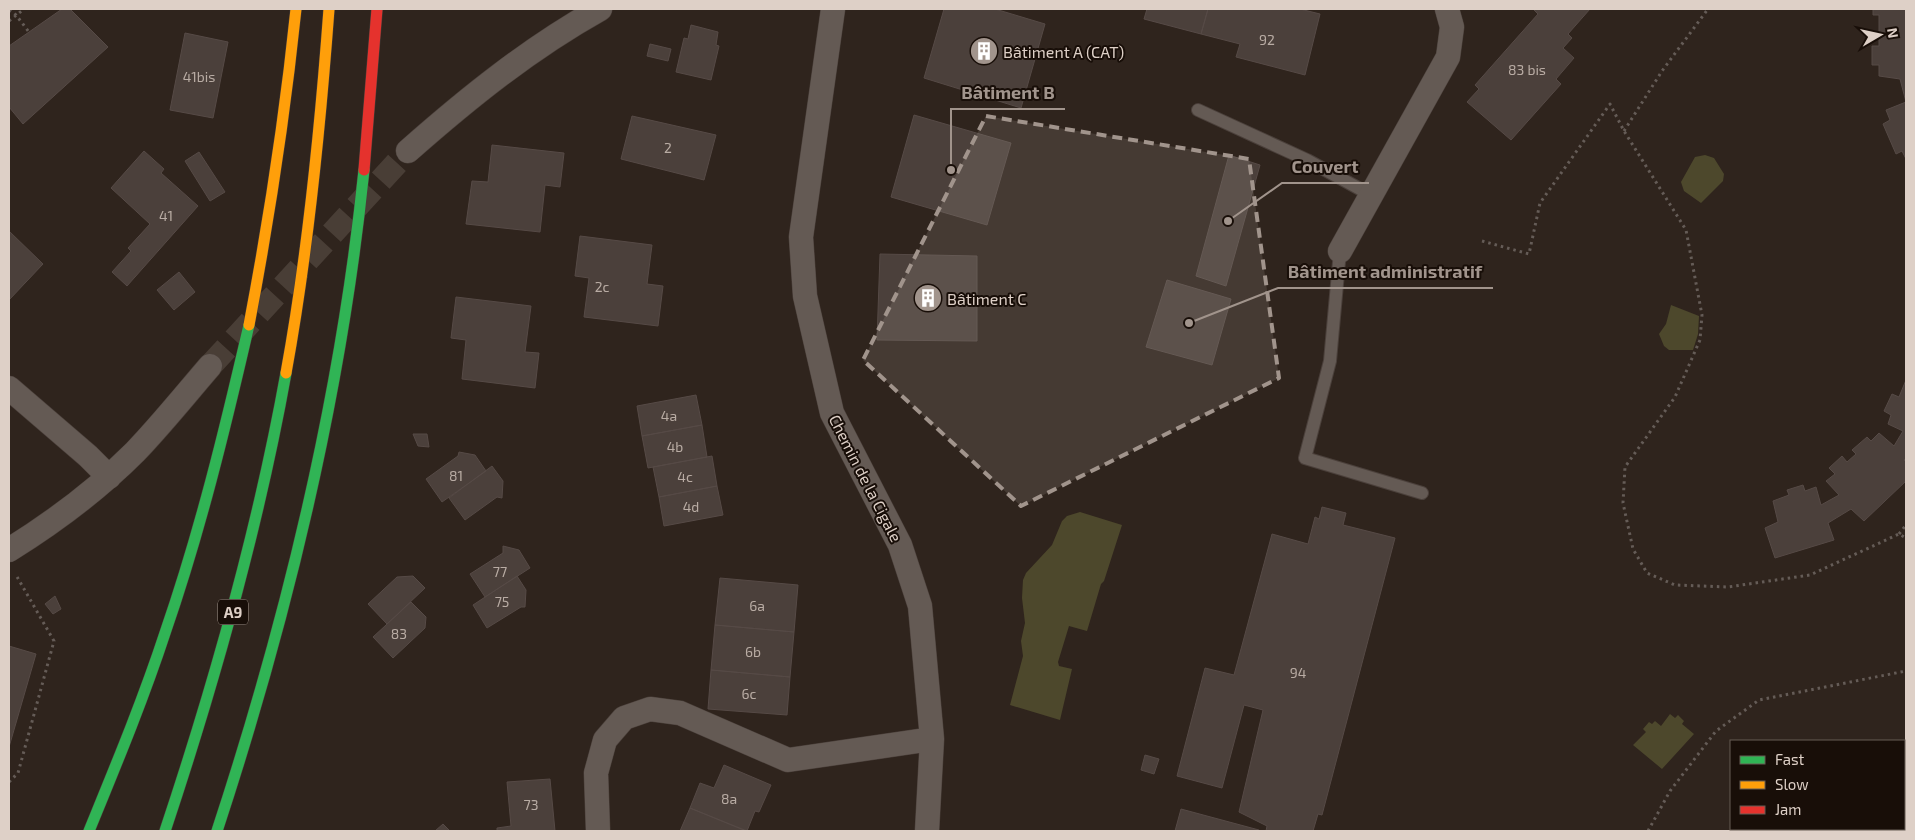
<svg xmlns="http://www.w3.org/2000/svg" width="1915" height="840" font-family="'Exo 2',sans-serif">
<rect width="100%" height="100%" fill="#2f241d"/>
<path fill="#4d482c" d="M1705 155 1714 158 1724 174 1723 181 1701 203 1684 191 1681 182 1695 157Z
M1671 305 1699 316 1698 334 1693 350H1669L1664 346 1659 334 1666 324Z
M1080 512 1122 525 1104 581 1101 584 1087 631 1069 626 1058 662 1059 666 1072 669 1060 720 1010 705 1023 656 1021 641 1025 623 1022 598 1023 580 1026 573 1052 545 1062 521 1067 516Z
M1670 714 1675 718 1678 715 1684 721 1682 724 1694 734 1662 769 1633 745 1646 732 1643 729 1649 722 1652 724 1655 721 1661 726Z"/>
<path fill="#4b403b" stroke="#564a46" d="M62 9H70L108 47 23 124 9 107V46Z
M944 9H995L1045 24 1021 108 924 78Z
M1147 9H1208L1201 34 1144 19Z
M1208 9H1300L1320 14 1305 75 1236 57 1240 44 1201 34Z
M1533 9H1590L1568 34 1572 38 1563 48 1574 58 1556 79 1561 84 1511 140 1467 102 1479 89 1475 85 1538 14Z
M1873 9H1906V159L1902 151 1896 154 1883 124 1890 120 1886 110 1906 102 1900 79 1879 76V65H1872V46H1879V15H1873Z
M691 25 718 32 716 45 719 46 711 80 676 72 684 38 688 39Z
M185 33 228 42 213 118 170 110Z
M650 44 671 49 668 61 647 56Z
M914 115 1011 143 987 225 891 197Z
M632 116 716 135 704 180 621 159Z
M492 145 564 153 560 187 545 185 540 232 466 224 472 181 488 182Z
M144 151 164 169 161 173 198 206 127 286 112 272 131 251 128 248 150 224 111 188Z
M199 152 225 192 210 201 185 161Z
M1229 155 1260 165 1226 286 1196 276Z
M9 231 43 264 9 300Z
M580 236 652 245 647 284 663 286 658 326 584 317 589 278 575 276Z
M880 254 977 256V341L877 340Z
M179 272 195 292 174 310 157 290Z
M1167 280 1231 299 1212 365 1146 347Z
M456 297 531 306 525 352 539 353 535 388 462 379 466 340 451 338Z
M1906 380V458L1904 460 1906 462V481L1864 521 1851 509 1828 523 1834 540 1775 558 1765 528 1778 522 1773 501 1789 495 1787 490 1803 485 1805 491 1816 487 1821 505 1839 495 1826 481 1835 474 1829 468 1842 456 1847 462 1856 454 1852 450 1867 437 1871 441 1879 433 1894 446 1903 431 1888 424 1891 415 1884 411 1892 394 1899 397Z
M696 395 702 425 642 436 637 406Z
M702 425 707 457 648 468 642 436Z
M413 434H427L429 447 418 446Z
M459 452 475 455 486 471 442 502 426 479 458 456Z
M712 456 717 486 659 497 653 467Z
M492 466 503 481 502 498 497 497 465 520 449 498Z
M717 486 723 515 664 526 659 497Z
M1322 507 1346 513 1343 525 1395 538 1322 815 1318 814 1313 831H1266L1267 826 1239 812 1263 710 1244 705 1222 788 1177 776 1205 668 1234 675 1272 534 1308 544 1315 517 1319 519Z
M503 546 519 550 530 568 485 597 470 574 503 553Z
M413 576 425 588 387 624 368 604 397 577Z
M517 576 526 590 525 607H521L487 628 473 605Z
M720 578 798 585 794 632 715 625Z
M55 596 61 609 53 614 45 604Z
M411 602 426 617 425 628 393 658 373 637Z
M715 625 794 632 790 677 711 670Z
M9 646 36 654 9 747Z
M711 670 790 677 787 715 708 709Z
M1145 755 1159 759 1154 774 1141 770Z
M724 765 771 785 759 812 755 811 747 831 690 808 700 783 714 788Z
M550 779 555 831H497V828L511 826 507 782Z
M1906 779V831H1886L1882 829H1904V782Z
M690 808 746 831H680Z
M1181 809 1259 830V831H1175Z
M443 824 450 831H435Z
M1846 829H1882L1886 831H1845Z"/>
<g fill="none" stroke-linecap="round" stroke-linejoin="round">
<path stroke="#493e36" stroke-width="24" stroke-dasharray="24 12" stroke-linecap="butt" d="M210 366 408 151"/>
<defs>
<path id="lane" d="M1198 110 1307 160 1371 195
M1340 251 1330 361 1305 458 1422 493"/>
<path id="street" d="M833 9 801 237 805 296 832 413 900 545 920 606 932 739 927 831
M408 151C468 98 530 48 600 9
M1340 251 1448 57 1452 27 1447 9
M9 388 88 456 109 477
M9 550C54 522 97 490 135 452 161 425 185 395 210 366
M598 831 596 773 605 740 624 718 650 709 680 713 788 760 932 739"/>
<path id="fast" d="M89 831C116 765 143 700 165 633 200 532 225 429 249 325
M165 831C215 681 258 529 286 373
M217 831C288 615 341 396 364 170"/>
<path id="slow" d="M249 325C269 220 285 115 296 9
M286 373C308 253 320 131 329 9"/>
<path id="jam" d="M364 170 377 9"/>
</defs>
<use href="#lane" stroke="#4b403b" stroke-width="14"/>
<use href="#street" stroke="#4b403b" stroke-width="25"/>
<use href="#fast" stroke="#4b403b" stroke-width="12"/>
<use href="#slow" stroke="#4b403b" stroke-width="12"/>
<use href="#jam" stroke="#4b403b" stroke-width="12"/>
<path stroke="#655c57" stroke-width="3" stroke-dasharray="2.5 4" stroke-linecap="butt" d="M9 10 16 15 29 32
M9 21 24 9
M1624 131 1662 71 1708 9
M1482 241 1529 254 1540 203 1610 104 1624 131 1686 230 1702 315 1700 340 1675 397 1625 467 1623 503 1633 549 1647 573 1675 585 1728 587 1810 575 1899 534 1906 538
M1899 534 1906 525
M9 782 18 773 54 641 16 575
M1648 831 1670 791 1716 731 1759 700 1906 671"/>
<use href="#lane" stroke="#645a54" stroke-width="12"/>
<use href="#street" stroke="#645a54" stroke-width="24"/>
<use href="#fast" stroke="#30b455" stroke-width="11"/>
<use href="#slow" stroke="#ff9f0a" stroke-width="11"/>
<use href="#jam" stroke="#e5322d" stroke-width="11"/>
</g>
<path fill="#a1948c" fill-opacity="0.2" stroke="#a1948c" stroke-width="4" stroke-dasharray="10 6" stroke-linejoin="round" d="M986 116 1249 159 1279 378 1021 506 863 360Z"/>
<defs>
<symbol id="building-disc" viewBox="-11 -11 22 22"><circle r="9.5" fill="#a1948c" stroke="#180e08"/><path d="M-4-6H4V6H1V3H-1V6H-4ZM-2.5-4.3h1.7v1.8h-1.7ZM.8-4.3h1.7v1.8H.8ZM-2.5-1h1.7V.8h-1.7ZM.8-1h1.7V.8H.8Z" fill="#fff"/></symbol>
</defs>
<g fill-rule="evenodd">
<use href="#building-disc" x="968" y="35" width="32" height="32"/>
<use href="#building-disc" x="912" y="282" width="32" height="32"/>
</g>
<g text-anchor="middle" dominant-baseline="central" stroke-width="4" stroke-linejoin="round" paint-order="stroke">
<g font-size="14" fill="#b9aca4">
<text x="1267" y="39">92</text>
<text x="1527" y="69">83 bis</text>
<text x="199" y="76">41bis</text>
<text x="668" y="147">2</text>
<text x="166" y="215">41</text>
<text x="602" y="286">2c</text>
<text x="669" y="415">4a</text>
<text x="675" y="446">4b</text>
<text x="456" y="475">81</text>
<text x="685" y="476">4c</text>
<text x="691" y="506">4d</text>
<text x="500" y="571">77</text>
<text x="502" y="601">75</text>
<text x="757" y="605">6a</text>
<text x="399" y="633">83</text>
<text x="753" y="651">6b</text>
<text x="1298" y="672">94</text>
<text x="749" y="693">6c</text>
<text x="729" y="798">8a</text>
<text x="531" y="804">73</text>
</g>
<rect fill="#180e08" stroke="#a3968e" stroke-width="1" x="218" y="599.5" width="30" height="25" rx="4"/>
<g font-size="15" font-weight="bold" fill="#ded0c7">
<text x="233" y="612">A9</text>
</g>
<g font-size="16" fill="#ded0c7" stroke="#180e08" text-anchor="start">
<text x="1003" y="51">Bâtiment A (CAT)</text>
<text x="947" y="298">Bâtiment C</text>
</g>
<g font-size="16" fill="#ded0c7" stroke="#180e08">
<text transform="translate(866 478) rotate(63)">Chemin de la Cigale</text>
</g>
</g>
<path fill="none" stroke="#a1948c" stroke-width="2" d="M951 170L951 109H1065M1228 221L1282 183H1369M1189 323L1278 288H1493"/>
<g fill="#a1948c" stroke="#180e08" stroke-width="2">
<circle cx="951" cy="170" r="5"/>
<circle cx="1228" cy="221" r="5"/>
<circle cx="1189" cy="323" r="5"/>
</g>
<g font-size="18" text-anchor="middle" font-weight="bold" fill="#a1948c" stroke="#180e08" stroke-width="4" stroke-linejoin="round" paint-order="stroke">
<text x="1008" y="99">Bâtiment B</text>
<text x="1325" y="173">Couvert</text>
<text x="1385" y="278">Bâtiment administratif</text>
</g>
<rect width="1915" height="840" fill="none" stroke="#ded0c7" stroke-width="20"/>
<rect x="1730" y="740" width="175" height="90" fill="#180e08" stroke="#675c54"/>
<rect x="1740" y="756" width="25" height="8" fill="#30b455" stroke="#675c54"/>
<text x="1775" y="765" font-size="15" fill="#ded0c7">Fast</text>
<rect x="1740" y="781" width="25" height="8" fill="#ff9f0a" stroke="#675c54"/>
<text x="1775" y="790" font-size="15" fill="#ded0c7">Slow</text>
<rect x="1740" y="806" width="25" height="8" fill="#e5322d" stroke="#675c54"/>
<text x="1775" y="815" font-size="15" fill="#ded0c7">Jam</text>
<g transform="translate(1880 35) rotate(81)" stroke="#180e08" stroke-width="4" paint-order="stroke">
<path d="M0-4L9 19L0 12L-9 19Z" fill="#ded0c7"/>
<text y="-8" font-size="14" font-weight="bold" text-anchor="middle" fill="#ded0c7">N</text>
</g>
</svg>
